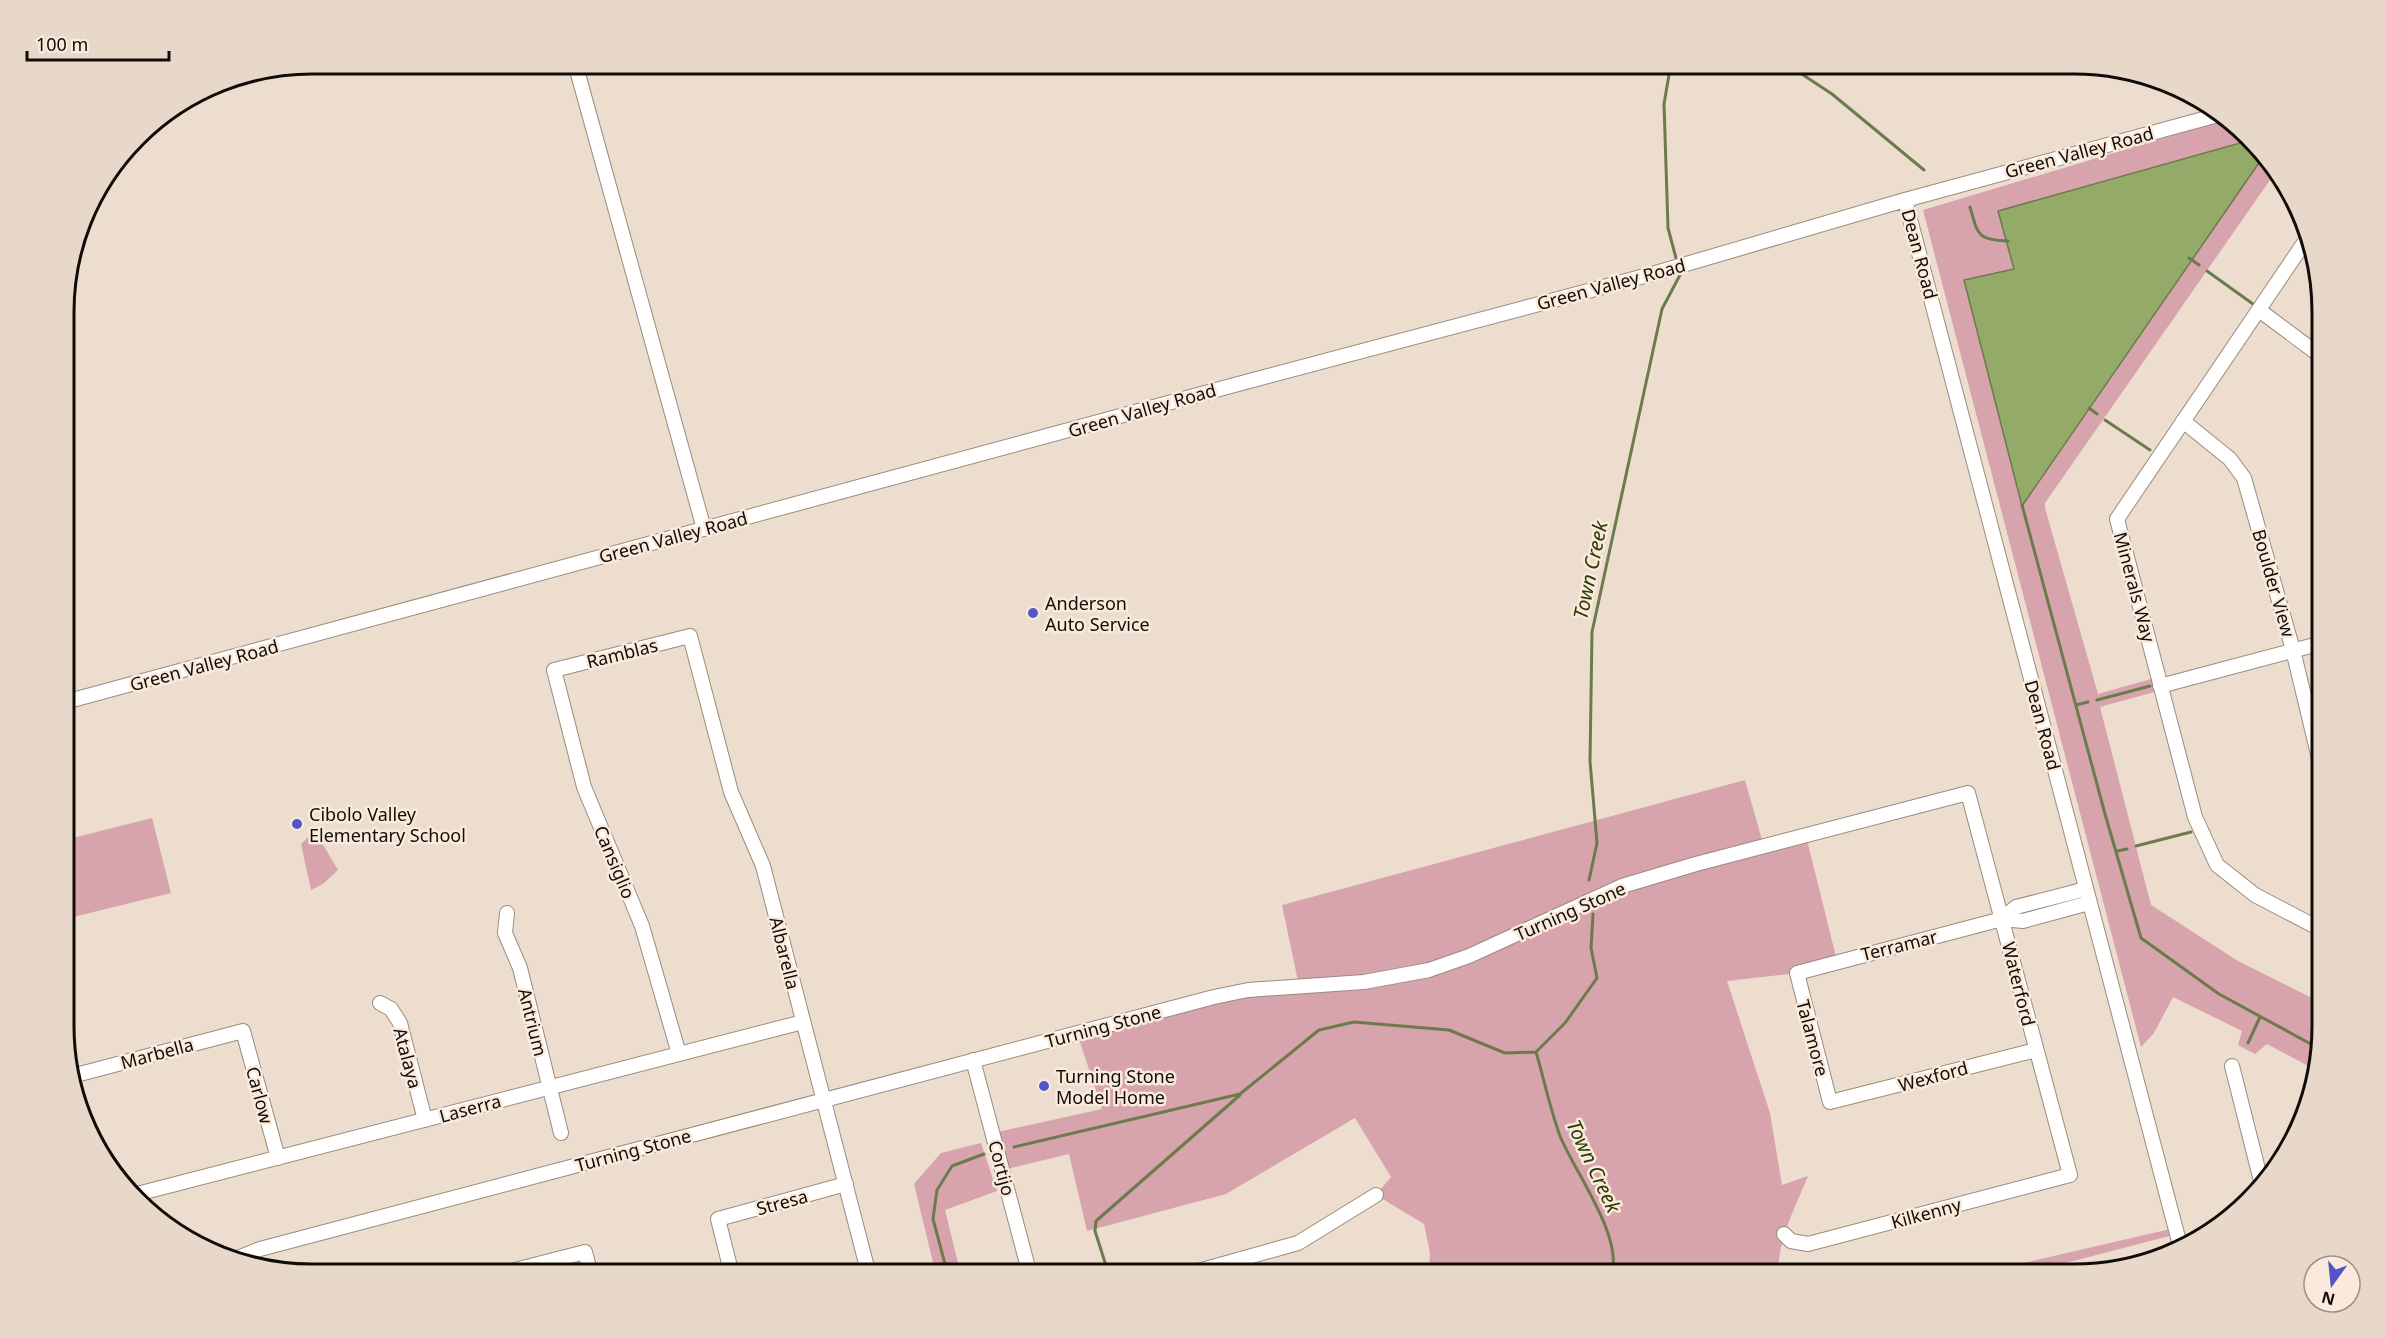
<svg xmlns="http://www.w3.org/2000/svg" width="2386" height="1338" font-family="'Noto Sans',sans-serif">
<rect width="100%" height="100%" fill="#edddce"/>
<path fill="#d7a3ac" d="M2224 120 2277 170 2045 503V508L2098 694 2151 679 2158 691 2100 707 2151 905 2238 961 2322 1003V1042L2314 1069 2267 1044 2255 1054 2238 1045 2242 1031 2173 997 2154 1033 2141 1047 1923 210Z
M1745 780 1764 847 1806 836 1837 961 1797 973 1727 981 1770 1113 1782 1185 1808 1176C1795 1208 1778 1239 1778 1275H1429L1430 1253 1424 1224 1376 1195 1391 1177 1355 1118 1226 1194 1087 1231 1069 1154 1003 1170 993 1133 1102 1109 1077 1033 1214 997 1299 986 1282 905Z
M152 818 171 893 65 919V840Z
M312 826 338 870 323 884 311 890 301 844 310 835Z
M981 1143 997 1191 945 1210 961 1275H936L914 1184 941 1153Z
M2175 1228 2177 1234 2019 1275H1971Z"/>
<path fill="#93aa68" stroke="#6c7b4b" stroke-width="1.5" d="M2247 141 2263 157 2022 506 1964 280 2014 269 1998 211Z"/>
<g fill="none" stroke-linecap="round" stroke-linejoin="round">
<path stroke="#6c7b4b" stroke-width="3" d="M1671 63 1664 104 1668 228 1676 258
M1785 63 1832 94 1924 170
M2259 161 2267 167
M2276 172 2283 177
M1970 207C1978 235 1977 240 2008 241
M2189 258 2199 265
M2207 271 2253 304
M2089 408 2097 414
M2105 420 2150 450
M2022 505 2105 814 2141 938 2219 994 2320 1049
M2097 700 2150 686
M2076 705 2088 702
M2136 846 2191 832
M2117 851 2127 849
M1589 880 1597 843 1590 761 1592 632 1662 309 1680 275
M1593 914 1591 948 1597 978 1565 1023 1536 1052C1544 1079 1550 1109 1560 1136 1574 1171 1625 1239 1611 1275
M2248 1043 2260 1017
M1014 1147 1240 1094 1319 1030 1354 1022 1449 1030 1505 1053 1536 1052
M948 1275 933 1219 937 1190 952 1166 984 1154
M1109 1275 1095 1231 1096 1221 1240 1095"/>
<defs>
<path id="minor" d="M575 63 704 529
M1905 200 2181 1249
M2310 234 2117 519 2195 817 2217 865 2255 895 2322 930
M2259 310 2322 357
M2183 421 2230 459 2244 478 2293 650 2322 771
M2160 686 2322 643
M65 702 1253 380 1652 274 1905 200 2218 115
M507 913 505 933 520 968 561 1133
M2002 919 2016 907 2086 889
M380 1003 391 1009 400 1023 425 1120
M2036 1050 1830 1102 1797 973 2002 919 2023 921 2089 903
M679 1054 642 926 584 787 554 670 690 636 731 792 763 866 869 1275
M973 1060 1030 1275
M2232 1066 2261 1181
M72 1076 243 1031 278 1158
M137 1194 803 1022
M233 1260 260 1249 1214 997 1248 990 1364 982 1429 970 1469 956 1622 886 1696 864 1968 793 2070 1175 1808 1244 1791 1241 1784 1234
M495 1275 585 1252 591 1275
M732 1275 718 1219 846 1184
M1184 1275 1298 1243 1376 1195"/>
</defs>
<use href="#minor" stroke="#9a8b7d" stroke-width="16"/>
<use href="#minor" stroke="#fff" stroke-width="14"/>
</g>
<g fill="#5553ca" stroke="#faeadb" stroke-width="2">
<circle cx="1033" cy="613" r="6"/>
<circle cx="297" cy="824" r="6"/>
<circle cx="1044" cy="1086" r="6"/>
</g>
<g text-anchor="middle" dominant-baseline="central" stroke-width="5" stroke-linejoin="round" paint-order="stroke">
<g font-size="18" fill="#110c07" stroke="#faeadb">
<text transform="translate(2079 152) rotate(-15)">Green Valley Road</text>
<text transform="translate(1920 254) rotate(75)">Dean Road</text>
<text transform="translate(1611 284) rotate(-15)">Green Valley Road</text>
<text transform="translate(1142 410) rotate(-16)">Green Valley Road</text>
<text transform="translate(673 537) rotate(-15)">Green Valley Road</text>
<text transform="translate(2274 583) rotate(74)">Boulder View</text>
<text transform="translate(2135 587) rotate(75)">Minerals Way</text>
<text transform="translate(622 653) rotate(-14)">Ramblas</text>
<text transform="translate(204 665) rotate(-15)">Green Valley Road</text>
<text transform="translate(2043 725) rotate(75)">Dean Road</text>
<text transform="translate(615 862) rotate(67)">Cansiglio</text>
<text transform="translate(1570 911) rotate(-24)">Turning Stone</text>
<text transform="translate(1899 945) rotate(-14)">Terramar</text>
<text transform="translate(785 953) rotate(76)">Albarella</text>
<text transform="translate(2019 984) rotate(76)">Waterford</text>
<text transform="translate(533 1022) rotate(76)">Antrium</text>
<text transform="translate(1103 1026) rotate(-15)">Turning Stone</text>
<text transform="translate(1813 1038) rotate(75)">Talamore</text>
<text transform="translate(157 1053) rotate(-15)">Marbella</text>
<text transform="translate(408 1058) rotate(75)">Atalaya</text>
<text transform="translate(1933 1076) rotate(-15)">Wexford</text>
<text transform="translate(260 1095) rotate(75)">Carlow</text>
<text transform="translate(470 1108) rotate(-15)">Laserra</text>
<text transform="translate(633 1150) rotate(-15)">Turning Stone</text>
<text transform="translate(1002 1168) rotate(75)">Cortijo</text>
<text transform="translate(782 1202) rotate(-15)">Stresa</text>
<text transform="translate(1926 1213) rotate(-15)">Kilkenny</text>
</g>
<g font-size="18" fill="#110c07" stroke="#faeadb" text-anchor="start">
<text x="1045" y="603">Anderson<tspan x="1045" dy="21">Auto Service</tspan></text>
<text x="309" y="814">Cibolo Valley<tspan x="309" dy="21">Elementary School</tspan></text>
<text x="1056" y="1076">Turning Stone<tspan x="1056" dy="21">Model Home</tspan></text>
</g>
<g font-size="20" font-style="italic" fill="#2a3804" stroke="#faeadb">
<text transform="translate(1590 570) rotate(-78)">Town Creek</text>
<text transform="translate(1594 1166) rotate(65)">Town Creek</text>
</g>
</g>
<path d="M0 0H2386V1338H0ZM312 74H2074A238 238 0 0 1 2312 312V1026A238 238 0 0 1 2074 1264H312A238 238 0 0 1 74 1026V312A238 238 0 0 1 312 74Z" fill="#e7d8ca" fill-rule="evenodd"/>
<path fill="none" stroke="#110c07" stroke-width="3" d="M312 74H2074A238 238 0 0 1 2312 312V1026A238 238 0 0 1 2074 1264H312A238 238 0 0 1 74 1026V312A238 238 0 0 1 312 74Z"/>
<g transform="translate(2332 1284) rotate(195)"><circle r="28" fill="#faeadb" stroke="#9d9186" stroke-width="1.5"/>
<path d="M0-4.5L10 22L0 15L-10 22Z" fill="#5553ca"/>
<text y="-9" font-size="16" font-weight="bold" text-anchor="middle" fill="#110c07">N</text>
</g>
<path d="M27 51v9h142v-9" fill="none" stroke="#110c07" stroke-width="3"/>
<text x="36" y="51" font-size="18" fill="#110c07" stroke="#faeadb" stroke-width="4.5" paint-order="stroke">100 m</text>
</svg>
